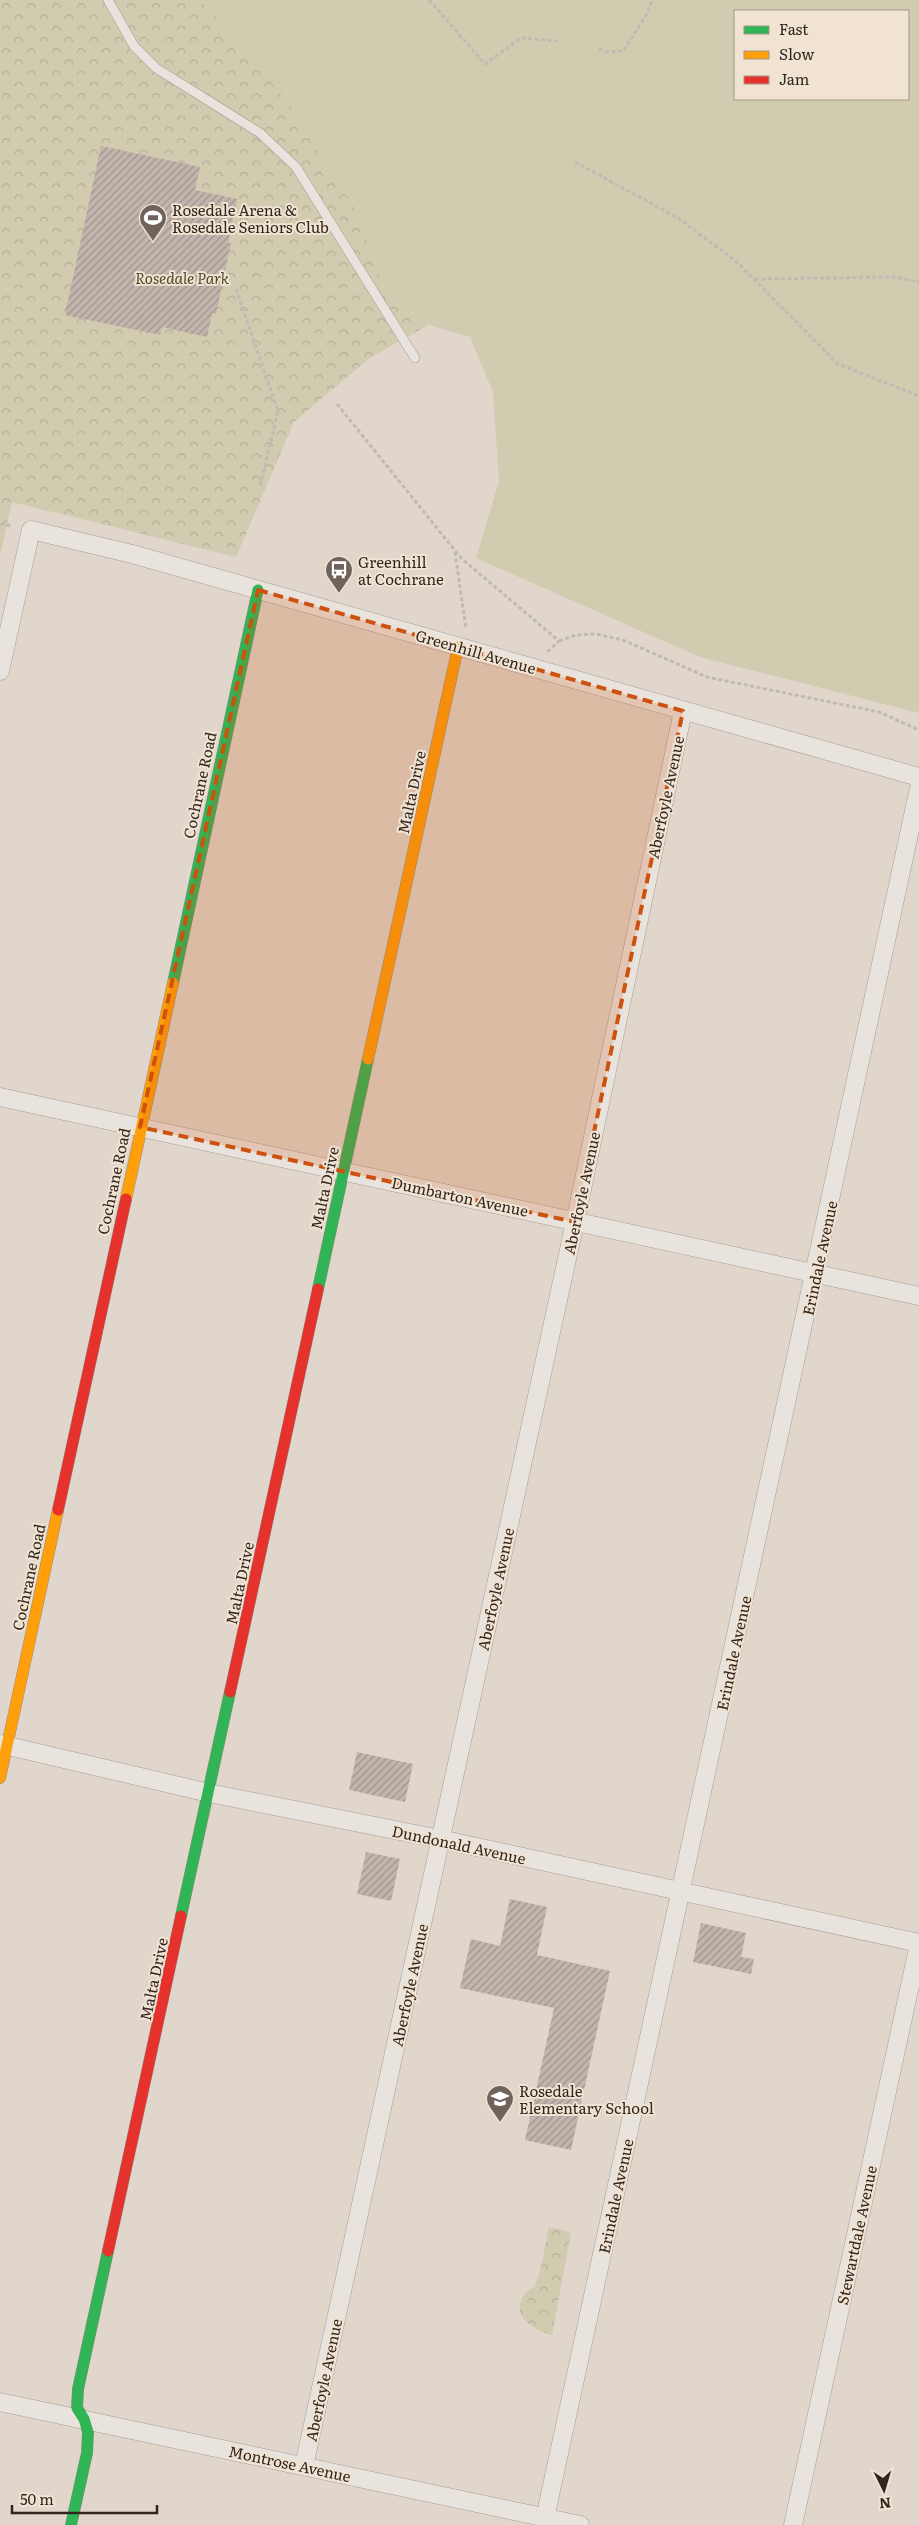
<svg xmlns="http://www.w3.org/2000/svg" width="919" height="2525" font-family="Literata,serif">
<defs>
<pattern id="forest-crowns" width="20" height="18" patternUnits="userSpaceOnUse" patternTransform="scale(1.25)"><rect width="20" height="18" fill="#d1cbb0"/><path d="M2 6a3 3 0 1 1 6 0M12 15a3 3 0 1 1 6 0" fill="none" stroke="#b4ae97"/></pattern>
<pattern id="building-hatch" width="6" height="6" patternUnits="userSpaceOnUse" patternTransform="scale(1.25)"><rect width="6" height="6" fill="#c3b5ad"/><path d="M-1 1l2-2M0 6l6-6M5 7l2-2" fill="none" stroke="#9f938c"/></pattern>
</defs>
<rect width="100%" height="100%" fill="#e0d6cb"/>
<path fill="#d1cbb0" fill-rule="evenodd" d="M201 0H919V713L700 657 476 558 499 481 493 392 470 337 429 325 388 296 355 209 286 101ZM735 11H908V99H735Z"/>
<path fill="url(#forest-crowns)" d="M0 0H201L287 101 355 209 388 296 429 325 371 357 294 422 236 557 12 502 0 556Z
M549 2227 571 2232 552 2335C536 2331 509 2317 524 2295 526 2291 532 2289 535 2285 541 2274 546 2241 549 2227Z"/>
<path fill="url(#building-hatch)" d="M101 146 200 167 195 190 237 199 228 243H231L216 314 212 313 207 337 162 327 160 335 65 315Z
M357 1752 413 1764 405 1802 349 1790Z
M366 1852 400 1859 391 1901 357 1894Z
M510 1899 547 1907 537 1955 610 1971 571 2150 525 2140 554 2008 460 1988 471 1939 500 1946Z
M701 1923 746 1933 741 1957 754 1959 751 1974 693 1962Z"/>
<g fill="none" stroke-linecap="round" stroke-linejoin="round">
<defs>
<path id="lane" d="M108 0 134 46 156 68 260 133 296 167 415 358"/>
<path id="street" d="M0 671 31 530 132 554 919 777
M0 1097 919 1296
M0 1744 209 1793 440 1839 919 1943
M0 2402 580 2525
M304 2466 575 1222 683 711
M545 2518 919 788
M793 2525 919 1944"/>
<path id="fast" d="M173 983 258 590
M318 1289 368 1059
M181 1916 230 1692
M71 2525 87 2453 88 2432 84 2419 77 2408 78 2389 108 2251"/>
<path id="slow" d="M368 1059 458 647
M126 1199 173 983
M0 1778 58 1510"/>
<path id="jam" d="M58 1510 126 1199
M230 1692 318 1289
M108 2251 181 1916"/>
</defs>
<use href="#lane" stroke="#a59c95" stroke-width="10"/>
<use href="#street" stroke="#a59c95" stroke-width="19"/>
<use href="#fast" stroke="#958c85" stroke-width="12"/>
<use href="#slow" stroke="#958c85" stroke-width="12"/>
<use href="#jam" stroke="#958c85" stroke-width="12"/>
<path stroke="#c1bab4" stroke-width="3" stroke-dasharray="4 2.5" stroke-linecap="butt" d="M429 0 485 64 521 38 557 41
M599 49 607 52 623 51 647 14 652 0
M575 162 678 218 737 262 838 364 919 396
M755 279 894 277 919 282
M236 289 278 411 260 486
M337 404 461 558 559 641 546 653
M0 524 13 526
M455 552 466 628
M559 641 576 635 596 634 623 640 707 677 879 712 919 730"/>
<use href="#lane" stroke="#e8e3dc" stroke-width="9"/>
<use href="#street" stroke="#e8e3dc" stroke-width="18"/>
<use href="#fast" stroke="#30b455" stroke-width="11"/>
<use href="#slow" stroke="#ff9f0a" stroke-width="11"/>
<use href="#jam" stroke="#e5322d" stroke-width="11"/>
</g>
<path fill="#cd510f" fill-opacity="0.2" stroke="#cd510f" stroke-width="4" stroke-dasharray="10 6" stroke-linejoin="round" d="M258 590 683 711 575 1222 140 1127Z"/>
<defs>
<symbol id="stadium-pin" viewBox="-11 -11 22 30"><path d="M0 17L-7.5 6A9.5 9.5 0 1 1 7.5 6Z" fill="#6f635b" stroke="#f0e3d2"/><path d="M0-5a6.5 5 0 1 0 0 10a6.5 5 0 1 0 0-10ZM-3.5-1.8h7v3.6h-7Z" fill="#fff"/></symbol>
<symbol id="bus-pin" viewBox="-11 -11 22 30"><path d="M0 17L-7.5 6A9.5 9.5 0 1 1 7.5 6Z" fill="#6f635b" stroke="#f0e3d2"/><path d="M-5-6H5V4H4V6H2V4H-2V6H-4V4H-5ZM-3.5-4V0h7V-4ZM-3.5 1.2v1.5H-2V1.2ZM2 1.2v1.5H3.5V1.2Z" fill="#fff"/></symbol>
<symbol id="school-pin" viewBox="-11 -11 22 30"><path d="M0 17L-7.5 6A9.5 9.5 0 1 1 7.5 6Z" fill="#6f635b" stroke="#f0e3d2"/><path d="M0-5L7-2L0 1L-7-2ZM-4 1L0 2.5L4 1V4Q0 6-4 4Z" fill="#fff"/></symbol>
</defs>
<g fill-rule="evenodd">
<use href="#stadium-pin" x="137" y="202" width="32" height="43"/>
<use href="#bus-pin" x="323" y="554" width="32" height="43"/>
<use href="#school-pin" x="484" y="2083" width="32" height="43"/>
</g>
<g text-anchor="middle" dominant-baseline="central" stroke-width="4" stroke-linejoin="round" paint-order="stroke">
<g font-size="15" fill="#32251f" stroke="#f0e3d2" text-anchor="start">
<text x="172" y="209">Rosedale Arena &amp;<tspan x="172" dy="17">Rosedale Seniors Club</tspan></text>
<text x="358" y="561">Greenhill<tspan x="358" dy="17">at Cochrane</tspan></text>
<text x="519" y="2090">Rosedale<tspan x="519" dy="17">Elementary School</tspan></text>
</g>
<g font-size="15" font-style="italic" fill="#484b28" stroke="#f0e3d2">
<text x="182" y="277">Rosedale Park</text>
</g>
<g font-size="15" fill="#32251f" stroke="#f0e3d2">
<text transform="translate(476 651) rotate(16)">Greenhill Avenue</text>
<text transform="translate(199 785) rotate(-78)">Cochrane Road</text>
<text transform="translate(411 792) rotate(-78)">Malta Drive</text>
<text transform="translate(665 797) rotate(-78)">Aberfoyle Avenue</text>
<text transform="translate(113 1181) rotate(-78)">Cochrane Road</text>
<text transform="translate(324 1188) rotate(-78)">Malta Drive</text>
<text transform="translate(581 1193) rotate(-78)">Aberfoyle Avenue</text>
<text transform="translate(460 1196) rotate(12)">Dumbarton Avenue</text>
<text transform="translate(819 1258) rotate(-78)">Erindale Avenue</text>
<text transform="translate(28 1577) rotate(-78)">Cochrane Road</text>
<text transform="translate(239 1583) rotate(-78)">Malta Drive</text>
<text transform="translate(495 1589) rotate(-78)">Aberfoyle Avenue</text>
<text transform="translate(733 1653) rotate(-78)">Erindale Avenue</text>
<text transform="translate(459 1844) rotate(12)">Dundonald Avenue</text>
<text transform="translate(153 1979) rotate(-78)">Malta Drive</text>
<text transform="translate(409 1985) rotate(-78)">Aberfoyle Avenue</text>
<text transform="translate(615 2196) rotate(-78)">Erindale Avenue</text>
<text transform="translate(856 2235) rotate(-78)">Stewartdale Avenue</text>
<text transform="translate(323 2380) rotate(-78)">Aberfoyle Avenue</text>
<text transform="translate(290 2463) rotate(12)">Montrose Avenue</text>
</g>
</g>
<rect x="734" y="10" width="175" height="90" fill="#f0e3d2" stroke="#a4978a"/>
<rect x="744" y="26" width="25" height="8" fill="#30b455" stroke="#a4978a"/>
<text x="779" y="35" font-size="15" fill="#32251f">Fast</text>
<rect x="744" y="51" width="25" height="8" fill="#ff9f0a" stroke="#a4978a"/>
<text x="779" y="60" font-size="15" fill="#32251f">Slow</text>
<rect x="744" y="76" width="25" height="8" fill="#e5322d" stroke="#a4978a"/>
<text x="779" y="85" font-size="15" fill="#32251f">Jam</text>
<g transform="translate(884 2490) rotate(175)" stroke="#f0e3d2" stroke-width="4" paint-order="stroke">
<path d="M0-4L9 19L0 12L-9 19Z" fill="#32251f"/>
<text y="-8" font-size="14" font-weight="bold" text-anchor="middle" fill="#32251f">N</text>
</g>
<path d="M12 2505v8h145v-8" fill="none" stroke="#32251f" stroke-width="2.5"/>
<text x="20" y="2505" font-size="15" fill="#32251f" stroke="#f0e3d2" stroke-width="4" paint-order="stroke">50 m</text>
</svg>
